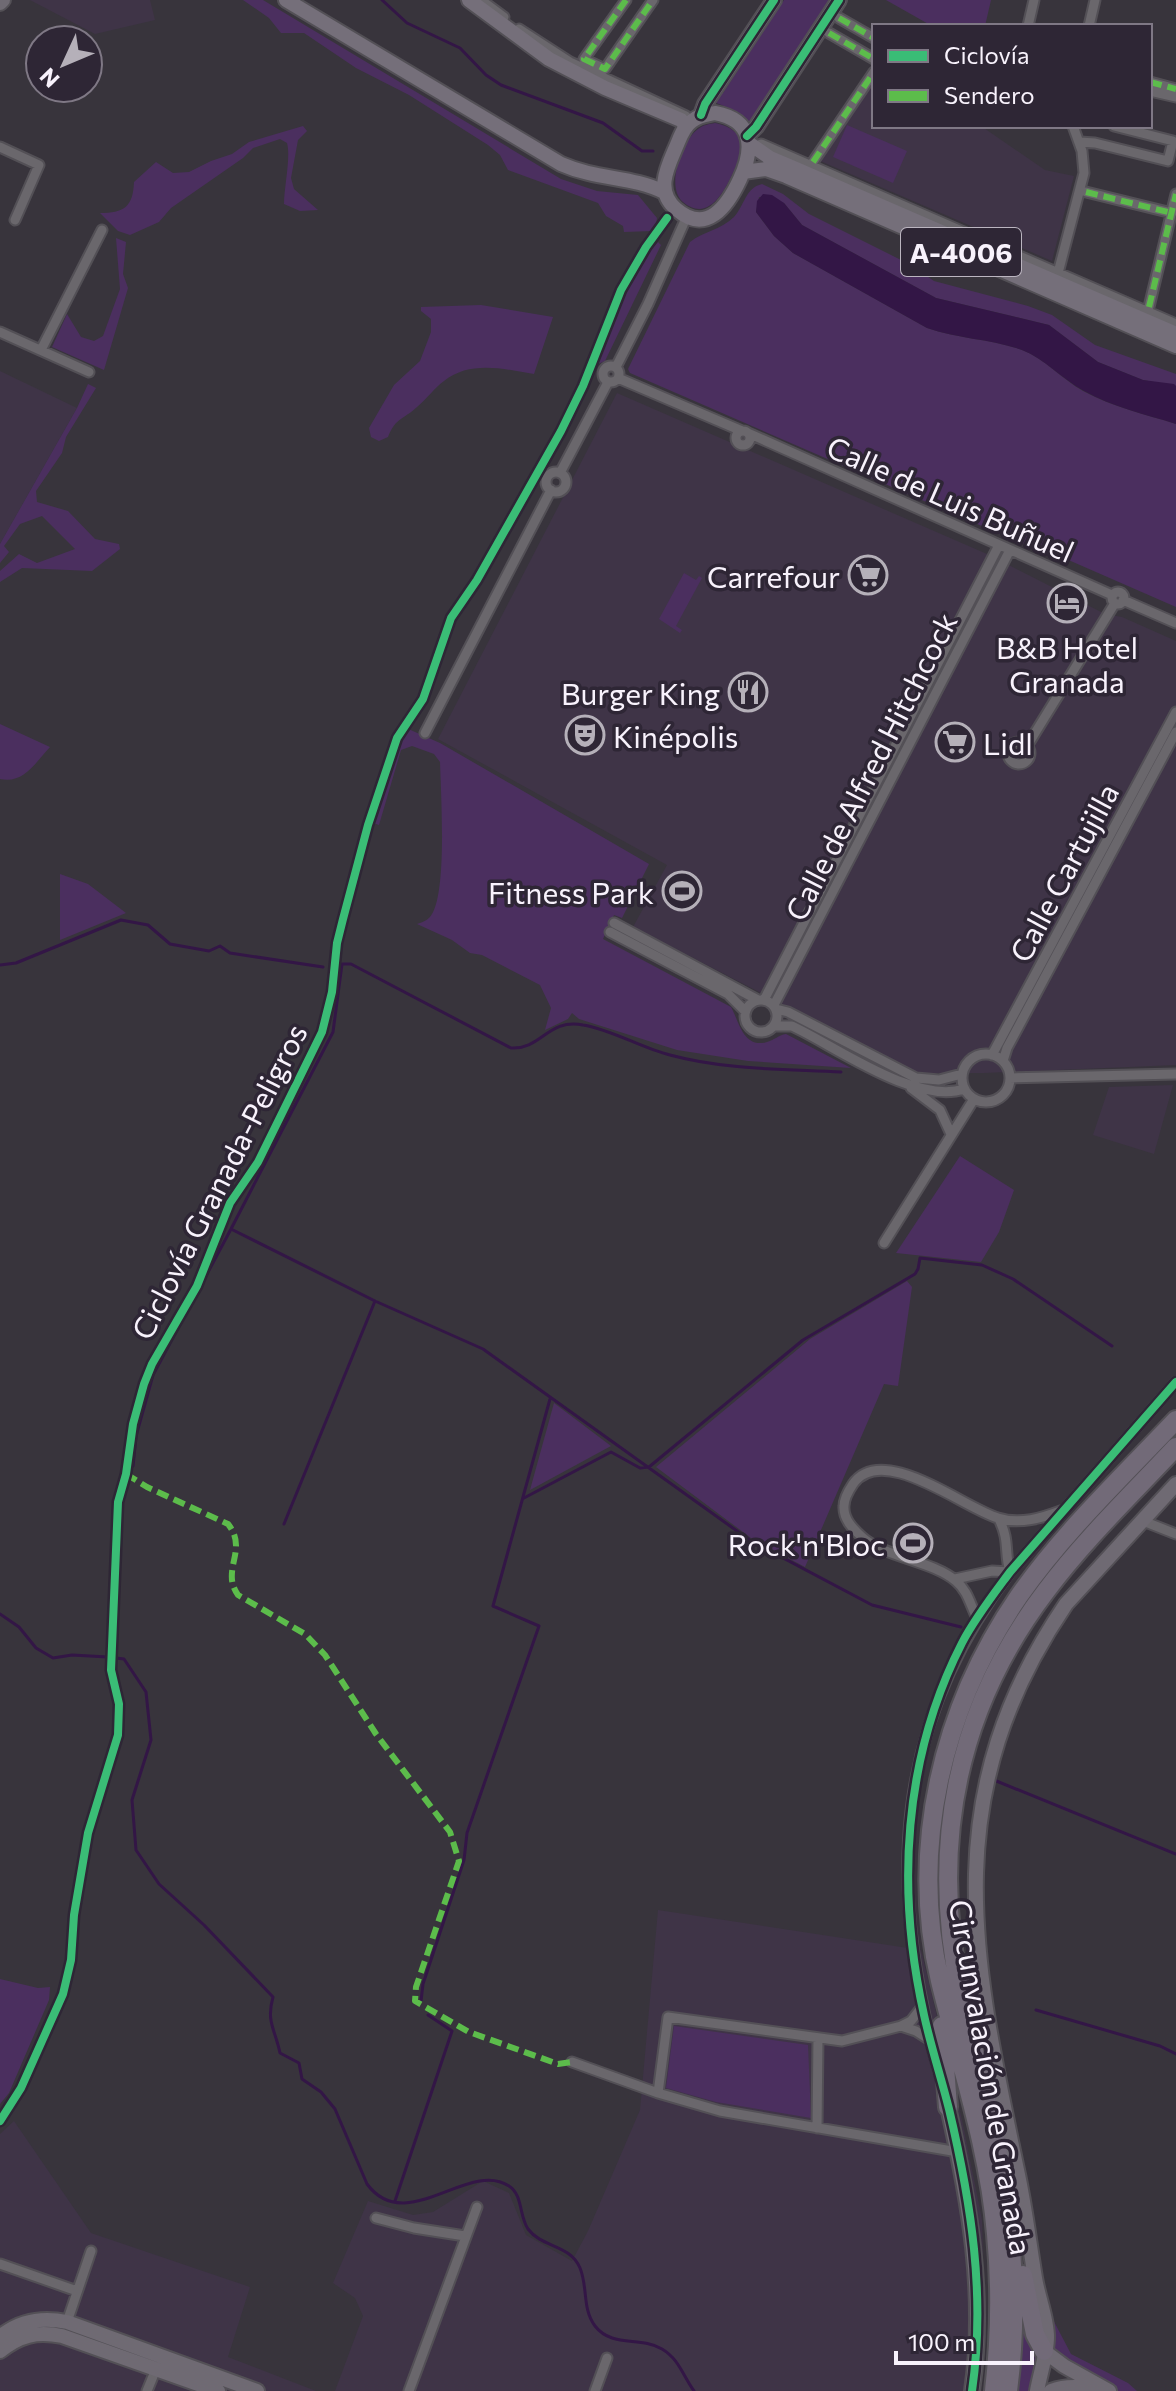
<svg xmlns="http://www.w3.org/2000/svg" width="1176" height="2391" font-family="Commissioner,sans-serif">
<rect width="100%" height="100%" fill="#38343c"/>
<path fill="#3f3447" d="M30 0H150L155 20 95 34Z
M874 79V126H981L1045 170 1074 176 1052 261 818 160Z
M0 371 77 408 0 544Z
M617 393 987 554 1105 614 1122 617 1176 641V1065L984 1073H916L633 927 667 865 438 739Z
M1173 1085 1154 1154 1093 1135 1109 1087Z
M658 1910 921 1950 962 2120 982 2220 985 2322 980 2391H335L363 2316 355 2298 333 2283 368 2201 413 2215 433 2212 483 2181 509 2193 526 2235 572 2261 588 2231 640 2110Z
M14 2121 91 2233 250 2287 228 2357 316 2391H0V2134Z"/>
<path fill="#4b2f5f" d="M243 0H263L561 179 597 191 638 195 657 218 656 225 652 231 624 232 623 226 606 216 598 203 508 170 500 155 488 145 409 95 356 68 304 33H281L269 18Z
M784 0H830L755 114 758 116 751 126 734 110 714 102 719 91 723 93Z
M886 0H991L985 26H932Z
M715 123C748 130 744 150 732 175 723 194 707 222 683 202 665 187 682 141 698 129 703 125 709 124 715 123Z
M847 125 907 151 893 183 833 157Z
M303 126 307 131 298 140 291 178 294 189 318 210 300 211 284 204C284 187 291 157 287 143L280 139 253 148 243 158 171 208 159 222 130 235 118 231 100 213C124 213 133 207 134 182L156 162 173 173 189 172 211 161 232 154 249 142Z
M762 184 783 194 809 214 909 264 934 281 1028 306 1052 315 1095 345 1176 374V386L1143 380 1098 362 1049 325 936 298 802 225 784 203 759 197 756 212 774 236 793 253 927 328C958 339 992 339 1022 350 1045 359 1062 379 1083 391 1112 407 1145 414 1176 424V607L1025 541 1023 544 630 373 628 369 690 242C704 231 721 230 734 217 745 205 745 188 762 184Z
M116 238 126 242 123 274 128 288 104 370 52 347 67 314 81 337 94 341 103 336 120 289Z
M658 242 661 245 605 361 598 364C611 322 627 275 658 242Z
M481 305 553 317 534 374C504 369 470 360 444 381 434 388 427 399 417 407 403 420 396 417 388 437L379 441 371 437 369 428 394 385 420 361 431 332V319L421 311V307Z
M88 384 96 388 66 437 62 453 36 491 37 502 68 511 95 539 119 544 120 549 92 571 22 568 0 582V571L19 554 37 563 75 549 42 516 20 524 4 546 9 552 0 563V544L77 408Z
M684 573 696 580 699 576 702 578 676 626 682 630 680 633 659 619Z
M0 724 50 747C35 763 24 784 0 779Z
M406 728 440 743 649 864 622 918 614 915 603 939 731 1007C739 1021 743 1049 767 1042 775 1040 778 1035 786 1034L851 1068 748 1061 677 1050 579 1019 572 1013 568 1019 545 1030 551 1008 540 985 482 955 470 953 452 940 417 924C423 922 429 920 432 914 447 890 441 793 440 762L434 754 412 746 401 750 379 825 373 823 394 750Z
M60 874 88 884 126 913 60 940Z
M960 1156 1014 1190 999 1232 981 1262 896 1253Z
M907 1281 912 1287 898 1386 884 1384 805 1567 751 1538 656 1467 810 1339Z
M554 1403 611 1446 530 1490Z
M0 1979 38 1988 50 1987 49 2000 9 2093 0 2104Z
M674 2026 808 2045 811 2118 716 2102 666 2088Z
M1045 2312H1049L1071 2354 1128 2383 1137 2391H1117L1060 2359 1054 2351Z
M1023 2317C1034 2349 1039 2358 1032 2391H1017Z"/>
<path fill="#331646" d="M763 194 772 195 784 203 802 225 936 298 1049 325 1098 362 1143 380 1174 384 1176 386V424C1145 414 1112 407 1084 391 1062 379 1045 359 1022 350 992 339 958 339 927 328L793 253 774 236 756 212 757 201Z"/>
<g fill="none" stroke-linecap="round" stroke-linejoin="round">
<path stroke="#331646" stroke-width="3" d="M382 0 407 23 460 48 486 75 501 85 603 123 642 151H653
M0 965 16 963 121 920 148 925 170 944 209 951 220 946 230 953 323 967
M841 1072C784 1069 725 1070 670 1055 641 1048 613 1030 583 1025 548 1018 541 1050 511 1048L351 964H342L333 1032 231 1229 375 1301 483 1349 751 1541 872 1605 961 1627
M133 1466 136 1436 153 1375 231 1229
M524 1498 611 1452 640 1468 649 1467 803 1340 915 1274 918 1269 920 1258 982 1265 1013 1279 1112 1346
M284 1524 375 1301
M0 1614 19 1627 36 1648 53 1658 72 1655 108 1657
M116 1658 124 1659 146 1692 151 1740 132 1800 136 1850 159 1884 204 1925 273 1997C266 2022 275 2029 280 2053L299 2063 302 2079 321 2092 335 2109 367 2184C406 2237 469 2159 509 2186 523 2195 519 2216 528 2229 542 2248 570 2244 580 2268 588 2287 582 2309 595 2326 612 2348 640 2336 662 2349 679 2359 683 2376 694 2391
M994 1780 1176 1854
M421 2001 423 1984 464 1860 467 1833 539 1626 493 1606 550 1399
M1036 2010 1160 2046 1176 2054
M395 2201 452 2031 428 2015"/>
<defs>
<path id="street" d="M481 0 504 17
M626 0 584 59 605 69 653 0
M839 18 874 38
M1028 26 1034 0
M1089 26 1095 0
M519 29 570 62 686 116
M829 33 874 59
M1150 82 1176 89
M1150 91 1176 97
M1080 142 1095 143 1168 161 1173 141 1114 126
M757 146 761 144 1176 324
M0 147 39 165 15 220
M813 162 874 72
M1086 192 1172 213
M1058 273 1084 173 1082 151 1073 126
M1149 307 1176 194
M0 332 89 372
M41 350 102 230
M603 374a8 8 0 1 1 16 0a8 8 0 1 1-16 0Z
M616 367 648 304 687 216
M618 378 742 431
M736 438a7 7 0 1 1 14 0a7 7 0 1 1-14 0Z
M748 433 1112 595
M546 482a10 10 0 1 1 20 0a10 10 0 1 1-20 0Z
M560 473 608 382
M1112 598a6 6 0 1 1 12 0a6 6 0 1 1-12 0Z
M1123 600 1176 623
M425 733 551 490
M1008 753a11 11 0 1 1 22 0a11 11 0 1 1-22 0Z
M1027 746 1115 603
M614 923 758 1000
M610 932 728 994 745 1011
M745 1016a16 16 0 1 1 32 0a16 16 0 1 1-32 0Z
M764 1000 999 545
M774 1005 1010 550
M776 1009 788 1012 916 1078 939 1080 962 1074
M775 1026H792L802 1031C843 1052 918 1104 964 1089
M962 1078a24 24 0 1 1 48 0a24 24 0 1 1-48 0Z
M992 1055 1176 712
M1003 1061 1007 1048 1176 732
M1010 1078 1176 1074
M911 1088 940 1110 951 1134
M884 1243 974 1099
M1143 1521 1176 1534
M955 1579 992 1571 1010 1572C1004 1552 1010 1541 999 1519
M977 1618C970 1604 968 1591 956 1581 933 1561 884 1557 862 1537 853 1529 843 1519 844 1506 844 1499 849 1490 853 1484 882 1442 964 1508 998 1518 1020 1525 1042 1518 1063 1510
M901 2026 916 2031 930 2040
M572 2062 658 2093 720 2111 958 2152
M939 2072C888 1890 891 1729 1010 1572L1176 1382
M658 2093 668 2017 842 2041 901 2026 911 2021 922 2007
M817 2128 818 2038
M376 2218 414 2228 465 2236
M0 2264 77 2291
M67 2322 91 2251
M147 2391 156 2369 160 2366
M409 2391 477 2207
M595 2391 607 2358"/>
<path id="secondary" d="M0 3 3 0
M701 115 705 104 774 0
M747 136 756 127 839 0
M948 2107C969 2201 986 2294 972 2391
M0 2337C20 2320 42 2317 67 2322L257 2391
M0 2351C20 2335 37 2331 62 2336L218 2391
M1044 2351 1064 2366 1109 2391
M1037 2391C1040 2374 1047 2354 1047 2337 1047 2318 1038 2297 1035 2278 1029 2242 1025 2206 1017 2170 973 1958 935 1797 1066 1604L1176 1484
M1051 2391C1067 2385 1081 2386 1097 2390"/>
<path id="primary" d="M286 0 561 164C597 180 632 176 664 192
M469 0 549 59 605 88 681 120 686 126
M715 113C754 120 754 149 740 179 728 205 707 236 676 209 655 191 667 168 676 147 680 138 683 127 692 121 699 115 706 115 715 113Z
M750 144 770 158 796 169 1176 334
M743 172 766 169 786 176 1176 346"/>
<path id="highway" d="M942 2026 948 2107
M1023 2275 1035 2334 1044 2351
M994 2391C1000 2339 1001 2287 996 2234 989 2148 960 2064 940 1981 909 1848 942 1708 1019 1596 1064 1532 1122 1477 1176 1420
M1008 2391C1019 2307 1012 2221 995 2138 986 2091 971 2044 961 1997 930 1850 954 1712 1046 1591 1085 1539 1132 1494 1176 1447"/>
</defs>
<use href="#street" stroke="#535056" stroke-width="13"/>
<use href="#secondary" stroke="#535056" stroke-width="18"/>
<use href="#primary" stroke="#535056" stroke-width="18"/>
<use href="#highway" stroke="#535056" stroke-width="22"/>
<use href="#street" stroke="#6a676c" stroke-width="9"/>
<use href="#secondary" stroke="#6f6a73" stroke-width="14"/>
<use href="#primary" stroke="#756f7a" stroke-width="14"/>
<use href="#highway" stroke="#726a78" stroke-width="18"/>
<path stroke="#5cbc4b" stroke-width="6" stroke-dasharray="12 6" stroke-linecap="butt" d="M626 0 584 59 605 69 653 0
M839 18 874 38
M829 33 874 59
M1150 82 1176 89
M813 162 874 72
M1086 192 1172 213
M1149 307 1176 194
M126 1474 147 1487 228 1524C249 1550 220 1570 238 1595L305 1634 325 1655 376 1734 450 1832 459 1861 416 1987 415 2001 469 2032 558 2064 572 2062"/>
<defs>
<path id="cycleway" d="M701 115 705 104 774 0
M747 136 756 127 839 0
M0 2121 21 2088 63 1994 71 1960 74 1915 88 1833 118 1735 119 1704 111 1670 118 1502 126 1474 133 1424 144 1384 152 1364 197 1286 230 1203 258 1162 322 1032 332 992 337 943 343 919 368 825 397 738 423 699 451 618 477 580 561 431 583 386 621 290 646 247 667 218
M972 2391C986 2295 971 2202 949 2109 941 2077 931 2047 924 2015 896 1890 903 1758 962 1643 975 1618 993 1595 1010 1572L1176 1382"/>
</defs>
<use href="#cycleway" stroke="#2e2635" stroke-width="13"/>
<use href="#cycleway" stroke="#3abd76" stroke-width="8"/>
</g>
<defs>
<symbol id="supermarket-ring" viewBox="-11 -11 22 22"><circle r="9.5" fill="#2e2635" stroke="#b5b0b9" stroke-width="1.5"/><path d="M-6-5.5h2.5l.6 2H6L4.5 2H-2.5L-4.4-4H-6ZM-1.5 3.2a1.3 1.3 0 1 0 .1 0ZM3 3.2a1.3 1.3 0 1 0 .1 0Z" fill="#b5b0b9"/></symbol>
<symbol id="hotel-ring" viewBox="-11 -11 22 22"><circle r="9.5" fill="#2e2635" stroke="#b5b0b9" stroke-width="1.5"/><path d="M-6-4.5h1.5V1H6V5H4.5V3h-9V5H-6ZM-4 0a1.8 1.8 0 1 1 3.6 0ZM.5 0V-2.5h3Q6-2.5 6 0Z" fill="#b5b0b9"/></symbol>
<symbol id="restaurant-ring" viewBox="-11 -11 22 22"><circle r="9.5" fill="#2e2635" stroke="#b5b0b9" stroke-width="1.5"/><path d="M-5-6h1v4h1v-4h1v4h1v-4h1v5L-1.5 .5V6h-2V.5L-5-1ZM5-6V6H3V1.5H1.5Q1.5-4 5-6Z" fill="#b5b0b9"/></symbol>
<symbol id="theatre-ring" viewBox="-11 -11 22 22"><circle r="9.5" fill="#2e2635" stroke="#b5b0b9" stroke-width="1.5"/><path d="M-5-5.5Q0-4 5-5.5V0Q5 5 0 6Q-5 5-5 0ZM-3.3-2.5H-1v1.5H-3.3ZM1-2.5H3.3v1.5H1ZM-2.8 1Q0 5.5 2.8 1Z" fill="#b5b0b9"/></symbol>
<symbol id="stadium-ring" viewBox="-11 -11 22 22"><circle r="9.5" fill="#2e2635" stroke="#b5b0b9" stroke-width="1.5"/><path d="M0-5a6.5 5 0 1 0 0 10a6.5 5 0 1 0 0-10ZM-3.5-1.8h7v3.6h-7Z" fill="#b5b0b9"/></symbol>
</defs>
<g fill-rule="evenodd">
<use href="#supermarket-ring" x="846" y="553" width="44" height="44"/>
<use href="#hotel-ring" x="1045" y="581" width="44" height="44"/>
<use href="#restaurant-ring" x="726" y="670" width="44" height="44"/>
<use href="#theatre-ring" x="563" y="713" width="44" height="44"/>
<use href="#supermarket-ring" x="933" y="720" width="44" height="44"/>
<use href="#stadium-ring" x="660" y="869" width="44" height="44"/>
<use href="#stadium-ring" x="891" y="1521" width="44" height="44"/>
</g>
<g text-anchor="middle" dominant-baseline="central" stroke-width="7" stroke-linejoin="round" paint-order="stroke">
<rect fill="#2e2635" stroke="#bbb5c0" stroke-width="2" x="901" y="228" width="120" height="48" rx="6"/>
<g font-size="28" font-weight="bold" fill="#f8f2fc">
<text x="961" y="252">A-4006</text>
</g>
<g font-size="30" fill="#f8f2fc" stroke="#2e2635">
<text transform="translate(951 498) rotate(24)">Calle de Luis Buñuel</text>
<text transform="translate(870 766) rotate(-63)">Calle de Alfred Hitchcock</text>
<text transform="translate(1063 872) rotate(-62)">Calle Cartujilla</text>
<text transform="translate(218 1181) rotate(-63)">Ciclovía Granada-Peligros</text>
<text transform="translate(992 2077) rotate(80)">Circunvalación de Granada</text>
</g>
<g font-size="30" fill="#f8f2fc" stroke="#2e2635" text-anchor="end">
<text x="840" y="575">Carrefour</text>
<text x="1067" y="646" text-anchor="middle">B&amp;B Hotel<tspan x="1067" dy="34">Granada</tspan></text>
<text x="720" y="692">Burger King</text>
<text x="613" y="735" text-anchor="start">Kinépolis</text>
<text x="983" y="742" text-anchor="start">Lidl</text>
<text x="654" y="891">Fitness Park</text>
<text x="885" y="1543">Rock'n'Bloc</text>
</g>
</g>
<rect x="872" y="24" width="280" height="104" fill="#2e2635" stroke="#7f7885" stroke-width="2"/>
<rect x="888" y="50" width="40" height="12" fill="#3abd76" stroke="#7f7885" stroke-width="2"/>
<text x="944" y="64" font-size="24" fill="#f8f2fc">Ciclovía</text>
<rect x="888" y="90" width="40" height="12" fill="#5cbc4b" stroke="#7f7885" stroke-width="2"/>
<text x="944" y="104" font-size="24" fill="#f8f2fc">Sendero</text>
<g transform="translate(64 64) rotate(226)"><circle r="38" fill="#2e2635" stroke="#7f7885" stroke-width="2"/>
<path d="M0-6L14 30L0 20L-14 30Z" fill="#b5b0b9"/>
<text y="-12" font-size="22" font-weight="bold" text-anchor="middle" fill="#f8f2fc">N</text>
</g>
<path d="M896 2351v12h136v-12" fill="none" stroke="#f8f2fc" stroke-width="4"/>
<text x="908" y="2351" font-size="24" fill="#f8f2fc" stroke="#2e2635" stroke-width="6" paint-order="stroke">100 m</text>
</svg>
